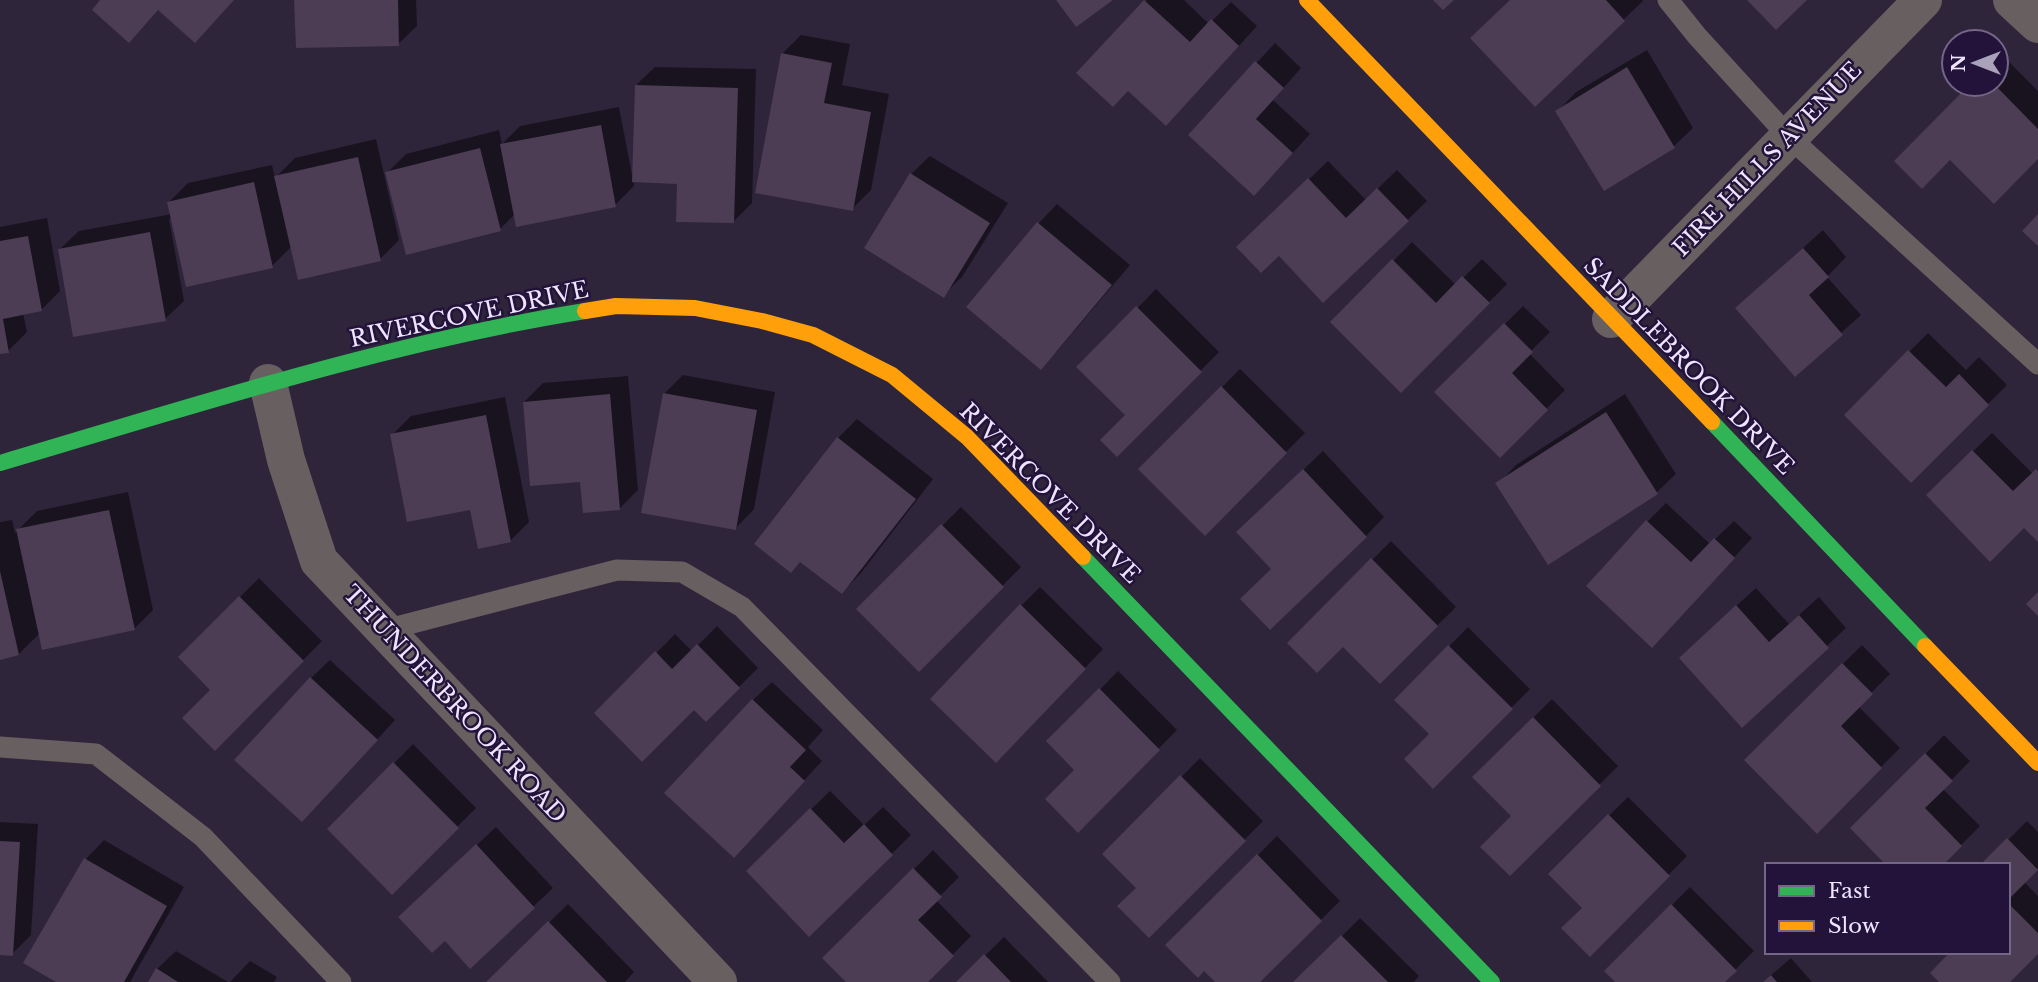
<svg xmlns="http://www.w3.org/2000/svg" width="2038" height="982" font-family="'Libre Baskerville',serif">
<rect width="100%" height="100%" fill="#2e253b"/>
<path fill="#0007" d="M296 0H416L417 26 398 44Z
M1147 0H1184L1209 24 1231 2 1257 26 1185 105 1079 73Z
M1511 0H1642L1643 1 1535 104Z
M801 35 850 44 842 85 889 94 871 190 852 209 782 54Z
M1275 43 1301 68 1273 100 1310 134 1273 175 1190 135Z
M1647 50 1693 128 1674 146 1605 189 1558 111 1576 92Z
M2002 55 2038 91V157L1973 84H1996V61Z
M655 67 756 69 752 203 733 222 679 182 633 181 634 186 615 205 515 214 500 229 387 173 406 154 499 130 502 144 520 126 619 107 632 175H634L636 85Z
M376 139 399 240 380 259 292 246 272 266 172 218 169 219 184 301 165 319 60 249 79 231 172 214 169 202 188 183 272 165 275 178 295 158Z
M930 156 1008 203 962 277 943 295 911 174Z
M1328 161 1366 200 1397 170 1427 201 1323 301 1257 229Z
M1057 204 1130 265 1059 349 1041 368 968 307 1039 223Z
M47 218 60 291 41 310 23 313 27 332 8 351 0 353V227Z
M1823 230 1846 257 1827 277 1861 315 1795 374 1756 290Z
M1412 242 1456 285 1482 259 1507 284 1401 391 1333 322Z
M1156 289 1219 352 1117 455 1127 415 1079 367Z
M1523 306 1550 332 1529 353 1565 390 1500 455 1437 392Z
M1928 333 1966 370 1979 357 2007 385 1911 481 1846 415Z
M1240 369 1305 433 1205 533 1141 469Z
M683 375 775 392 754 509 736 528 664 394Z
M628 376 638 490 620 508 582 480 524 402 543 383Z
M1625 394 1676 474 1657 492 1549 563 1498 484 1516 465Z
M505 397 529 522 510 541 392 435 411 416Z
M857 419 933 479 861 573 842 592 838 438Z
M1992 433 2033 474 2038 469V540L2024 526 1928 495Z
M1323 451 1384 517 1366 536 1273 569 1257 514Z
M128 492 153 610 134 629 40 633 19 654 0 658V522L12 520 15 533 37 511Z
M1666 503 1710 544 1734 521 1752 538 1671 626 1647 522Z
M961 507 1021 567 919 670 859 609Z
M1391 541 1456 607 1380 682 1343 644 1289 643Z
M259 578 322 641 215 749 213 690 180 657Z
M1040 587 1103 649 1015 742 1021 606Z
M1756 588 1789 624 1819 597 1846 628 1742 725 1700 639Z
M717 626 758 668 706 720 694 707 597 713 675 634 692 651Z
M1468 627 1530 689 1433 787 1431 734 1396 700Z
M1862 645 1890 674 1858 706 1900 748 1817 831 1746 760Z
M330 660 395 720 321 801 311 678Z
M1118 671 1177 730 1078 830 1077 770 1049 741Z
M772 682 823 730 808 747 822 761 752 837 753 700Z
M1552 699 1618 766 1510 874 1513 816 1474 777Z
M1944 735 1970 761 1943 789 1980 826 1941 865 1852 828Z
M413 744 476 808 392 892 329 829Z
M1200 758 1263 821 1149 936 1138 888 1105 854Z
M830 791 864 825 883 807 911 835 809 934 767 852Z
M1628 797 1687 856 1590 955 1584 908 1550 874Z
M2027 821 2038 832V868L2024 882 2038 896V952L2008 982H1941L2008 952V865H1983Z
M0 822 38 824 31 935 12 954 0 953Z
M496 827 553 888 470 966 419 899Z
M1277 836 1340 901 1258 982H1218L1204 969 1168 945Z
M104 840 184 887 130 982H59L26 963 86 859Z
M933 850 959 877 936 900 971 936 926 982H849L825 958Z
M1690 887 1754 951 1723 982H1617L1606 971Z
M568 904 634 972 625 982H488Z
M1360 918 1419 976 1414 982H1296Z
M1004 937 1048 982H958Z
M176 951 228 982H150L157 969Z
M1791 958 1812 982H1763Z
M250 961 277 977 274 982H230Z"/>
<path fill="#4c3c54" d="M100 0H234L195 43 158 10 129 43 92 10Z
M294 0H398L399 46 296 48Z
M1056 0H1113L1076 27Z
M1144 0 1190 42 1211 19 1239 46 1166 126 1128 91 1113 107 1076 73Z
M1433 0H1454L1443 10Z
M1510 0H1606L1625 21 1535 107 1470 38Z
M1747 0H1807L1776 30Z
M781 53 832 63 824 103 871 112 853 211 755 193Z
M1255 61 1284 88 1256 119 1293 153 1254 196 1188 135Z
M1627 67 1675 148 1604 191 1555 111Z
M1970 84H1994L2038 129V159L1994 204 1950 160 1922 189 1894 161Z
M635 85 738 88 734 223 676 222 677 184 632 182Z
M601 125 616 207 516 227 500 144Z
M480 148 501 231 406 255 385 172Z
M358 157 381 261 298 280 274 176Z
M910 173 990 223 944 298 864 248Z
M1308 178 1346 218 1377 188 1409 221 1323 303 1279 256 1261 273 1236 247Z
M254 182 273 268 186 287 167 202Z
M2038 214V246L2022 231Z
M1037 222 1112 285 1041 370 966 307Z
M150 232 166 321 73 337 58 249Z
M28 236 42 311 3 319 9 353 0 354V241Z
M1803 248 1829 277 1809 295 1843 335 1795 377 1735 308Z
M1392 259 1436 303 1462 276 1490 303 1401 393 1330 322Z
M1136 306 1202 372 1117 457 1100 440 1125 415 1076 367Z
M1504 323 1533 352 1512 373 1548 410 1500 458 1434 392Z
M1908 350 1946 387 1959 374 1989 405 1911 483 1844 415Z
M1221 386 1287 453 1205 536 1138 469Z
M663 393 757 410 736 530 641 513Z
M610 394 620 510 583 513 580 482 530 486 523 402Z
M1606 412 1658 494 1548 565 1495 483Z
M486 415 511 542 478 549 470 510 407 522 390 434Z
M837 437 916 499 842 594 800 562 791 573 754 544Z
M1972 450 2013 491 2036 469 2038 471V542L2024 528 1990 562 1926 495Z
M1303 469 1367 537 1270 630 1240 599 1271 569 1236 532Z
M109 510 135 630 42 650 16 529Z
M1646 520 1691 562 1714 538 1735 558 1652 648 1586 586Z
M941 524 1004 587 919 672 856 609Z
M1371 558 1438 626 1380 684 1343 647 1317 673 1287 643Z
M0 571 19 655 0 660Z
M2038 592V616L2026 604Z
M239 596 304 661 215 751 182 718 210 690 178 657Z
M1020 604 1086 669 996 763 930 699Z
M1736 605 1769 642 1799 615 1829 648 1742 728 1679 658Z
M697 644 740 688 706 722 694 710 642 762 594 713 655 651 672 669Z
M1448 645 1513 709 1433 789 1404 759 1429 734 1394 700Z
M1842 663 1873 694 1841 726 1882 768 1817 834 1744 760Z
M310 677 378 740 302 822 234 760Z
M1099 688 1160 750 1078 833 1045 799 1074 770 1046 741Z
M752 699 806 750 790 767 805 781 734 858 664 793Z
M1533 717 1601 786 1510 876 1480 847 1511 816 1472 777Z
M1925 753 1953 781 1925 808 1962 846 1943 865H1886L1850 828Z
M393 762 459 828 392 895 327 829Z
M1180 775 1246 841 1149 938 1117 906 1136 888 1102 854Z
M810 808 844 843 864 824 893 855 809 937 746 871Z
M1608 814 1670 876 1590 957 1561 928 1582 908 1548 874Z
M2007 838 2038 870 2008 900V865H1980Z
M0 841 20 842 13 956 0 955Z
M476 844 535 908 470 969 445 941 432 953 398 917Z
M1257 854 1322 921 1260 982H1215L1204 971 1198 978 1165 945Z
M84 858 167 906 124 982H56L23 963Z
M913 868 942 897 918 920 954 956 928 982H846L822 958Z
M2008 903 2038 933V954L2010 982H1939L1930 973 1950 952H2008Z
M1671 904 1737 971 1725 982H1615L1604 971Z
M548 921 607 982H486Z
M1341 935 1388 982H1293Z
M984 954 1011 982H956Z
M156 968 178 982H148Z
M1771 975 1777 982H1763Z"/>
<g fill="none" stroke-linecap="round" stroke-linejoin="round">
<path stroke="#686060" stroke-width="21" d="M1668 0 1697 36 1789 137 2038 364
M385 630 617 570 682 572 742 607 1110 982
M0 747 96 754 203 837 341 982"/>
<path stroke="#686060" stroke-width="38" d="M2012 0 2038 24
M1611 319 1923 0
M268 383 286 460 319 561 718 982"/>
<path stroke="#30b455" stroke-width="16" d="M1712 422 1925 646
M0 463C193 406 386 343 585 311
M1083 557 1492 982"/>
<path stroke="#ff9f0a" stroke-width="16" d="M1307 0 1712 422
M585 311 616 306 695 308 762 321 813 335 892 375 967 437 1083 557
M1925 646 2038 763"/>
</g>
<g text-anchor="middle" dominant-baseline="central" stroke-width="5" stroke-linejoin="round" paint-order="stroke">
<g font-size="23" fill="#ede5ff" stroke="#231239">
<text transform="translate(1767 159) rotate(-46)">FIRE HILLS AVENUE</text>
<text transform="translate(469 314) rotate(-12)">RIVERCOVE DRIVE</text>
<text transform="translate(1689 366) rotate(46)">SADDLEBROOK DRIVE</text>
<text transform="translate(1050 493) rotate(45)">RIVERCOVE DRIVE</text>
<text transform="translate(455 704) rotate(47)">THUNDERBROOK ROAD</text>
</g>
</g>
<rect x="1765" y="863" width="245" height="91" fill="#231239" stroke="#746688" stroke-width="2"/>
<rect x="1779" y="886" width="35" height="10" fill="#30b455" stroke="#746688" stroke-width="2"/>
<text x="1828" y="898" font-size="21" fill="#ede5ff">Fast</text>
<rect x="1779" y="921" width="35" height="10" fill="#ff9f0a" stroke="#746688" stroke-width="2"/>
<text x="1828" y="933" font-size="21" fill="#ede5ff">Slow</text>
<g transform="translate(1975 63) rotate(270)"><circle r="33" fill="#231239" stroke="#746688" stroke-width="2"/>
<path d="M0-5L12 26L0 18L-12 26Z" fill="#aaa2ba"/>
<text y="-10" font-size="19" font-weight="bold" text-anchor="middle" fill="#ede5ff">N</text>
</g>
</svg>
